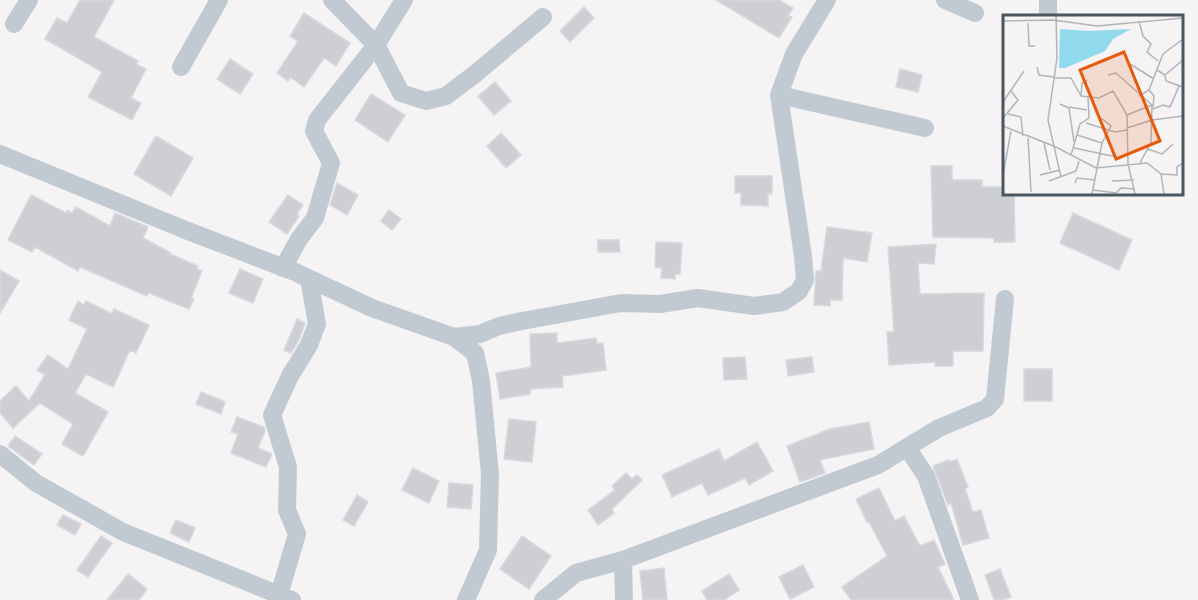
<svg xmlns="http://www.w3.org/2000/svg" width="1198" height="600" font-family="Roboto,sans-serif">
<rect width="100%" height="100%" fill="#f5f3f3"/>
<path fill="#cdcfd5" stroke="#d7d9de" stroke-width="1.5" d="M80 0H114L94 37 138 61 136 64 146 69 131 98 141 103 132 120 88 97 102 72 45 39 57 18 67 23Z
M716 0H779L793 8 788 16 792 17 779 38Z
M584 7 594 18 570 42 560 31Z
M304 13 350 43 336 66 324 58 304 87 290 77 288 81 277 73 298 41 290 36Z
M230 59 253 74 240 94 217 79Z
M900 69 922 75 918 92 896 87Z
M495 82 511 101 494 115 478 96Z
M371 94 405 115 388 142 355 120Z
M501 133 521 155 506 168 487 146Z
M156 136 193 158 171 196 134 174Z
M931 166H952V180H982V187H1005V194H1014L1015 242H994V238L933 237Z
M735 176H772V194H768V206L741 205V193H735Z
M337 183 358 195 347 215 330 205Z
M31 195 66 213 68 210 72 213 76 207 110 226 115 213 148 227 143 238 171 253 170 254 198 266 197 269 202 271 191 298 194 299 189 309 149 293 147 296 80 267 78 271 35 247 32 252 8 240Z
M288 195 303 205 297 214 299 216 287 234 269 222Z
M389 210 401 219 392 230 381 221Z
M1073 213 1132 240 1119 270 1060 243Z
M827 227 872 233 867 262 843 258 842 300H830V306L814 305 816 271H821Z
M598 240H619L620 252H598Z
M656 242 682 243 680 274H675V279L661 278 662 268 655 267Z
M936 244 934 264 918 263 920 294 984 293 983 351H953V366H935V362L889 365 887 332H894L888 247Z
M240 269 263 279 253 303 229 293Z
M0 270 19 281 0 313Z
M78 301 84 305 86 301 112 314 114 309 149 325 136 353 130 350 113 387 86 374 75 393 108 412 83 456 62 444 73 424 40 403 13 428 0 413V401L16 386 29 401 45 375 37 370 48 355 68 369 87 329 69 320Z
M297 319 305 323 299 340 291 353 284 350Z
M557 333V343L596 338 597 344 603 343 606 370 562 376 563 387 530 389V394L500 399 496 373 531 367 530 334Z
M745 357 747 379 724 380 723 358Z
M812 357 814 372 788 376 786 360Z
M1024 369H1052V401H1024Z
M201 392 225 402 221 414 196 404Z
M237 417 264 427 265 431 258 448 272 454 266 467 231 453 238 434 231 432Z
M509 419 536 422 532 462 504 459Z
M869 422 874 449 820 460 825 473 800 482 787 446 830 429Z
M15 436 42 454 34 465 8 446Z
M757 442 773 471 749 485 745 478 708 495 702 483 672 497 662 475 719 449 724 461Z
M957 459 968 487 965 489 973 512 981 510 989 538 963 545 951 503 948 505 933 466 949 460 950 462Z
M413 468 439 481 429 503 402 490Z
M626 473 632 479 637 475 642 480 612 509 614 513 598 525 588 510 615 490 612 486Z
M449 483 473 485 471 509 447 507Z
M879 488 895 521 904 516 920 546 934 540 945 564 938 567 954 600H851L842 587 887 556 869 522H867L856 499Z
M357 495 368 502 354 526 343 520Z
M63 515 81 524 75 535 57 525Z
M176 520 195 528 189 542 170 533Z
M101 536 112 543 88 577 77 570Z
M522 536 551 556 529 589 500 569Z
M803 565 814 587 790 599 779 577Z
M664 568 667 600H643L640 571Z
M1000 569 1011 597 1002 600H994L985 575Z
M128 574 147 589 139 600H107Z
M729 574 739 590 724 600H707L702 591Z"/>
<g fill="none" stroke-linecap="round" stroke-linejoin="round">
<path stroke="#c1cad2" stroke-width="18" d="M332 0 376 45 401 93 426 101 446 96 475 74 543 17
M945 0 975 13
M1048 0V16
M14 24 29 0
M181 67 219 0
M779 95 925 128
M0 154 188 231 295 272 372 308 454 337 475 353 481 381 490 474 488 550 466 600
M283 268 299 239 315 218 331 163 314 131 317 120 376 45 404 0
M454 337 480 334 499 326 522 321 621 303 660 304 698 298 754 306 783 302 799 291 805 280 803 256 779 95 794 54 827 0
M908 449 926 476 970 600
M0 454 36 483 123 532 292 600
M623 560 624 600
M279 595 297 534 287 510 288 467 272 415 290 376 309 345 317 324 309 279
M543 600 576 573 623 560 878 465 939 428 987 408 995 399 1005 299"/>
</g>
<g transform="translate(1003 15)">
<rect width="180" height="180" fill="#f5f3f3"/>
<path d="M57 14 85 16 128 14 110 24 102 36 62 53H56Z" fill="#91d9ed"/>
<path fill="none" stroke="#b1b4b9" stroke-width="1.5" d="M53 1 54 43 45 105 58 162M0 6 50 5 94 11 180 3M136 6 140 21 148 29 144 37 155 46M25 8 26 31H32M127 49 151 64M34 52 36 60 51 62M154 55 162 60 163 66 180 72M105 60 113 58 149 90M162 60 180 45M51 63H68L78 81M84 65 79 68 78 81 96 83 110 76 124 100 125 149M146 75 151 81 150 92M136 81 146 75 160 39 180 24M0 87 21 56M57 89 66 93 71 127M66 92 84 95M150 94 160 90 167 92 176 71M5 99 18 102 20 121M124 100 149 90M0 103 15 85 8 76M149 105 180 101M83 108 112 117 124 115M0 111 53 132 93 153 144 148 158 159 161 179M124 113 149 105M74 120 99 128M25 123 28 177M41 128 47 155M71 133 114 142M145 134 159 139 170 129M68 140 77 109 86 103 85 82M137 148 148 127 149 90M125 149 132 179M158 159 174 160V152L180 148M0 160 8 116M37 160 57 155M46 166 73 156 76 146M109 166 131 165M72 168 74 163 92 165M90 175 113 178 118 173 132 174M89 179 99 128 108 111 98 103"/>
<path fill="#e8590c" fill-opacity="0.15" stroke="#e8590c" stroke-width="3" d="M121 37 157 126 113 144 77 55Z"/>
<rect width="180" height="180" fill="none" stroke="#4a5661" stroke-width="3"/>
</g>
</svg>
